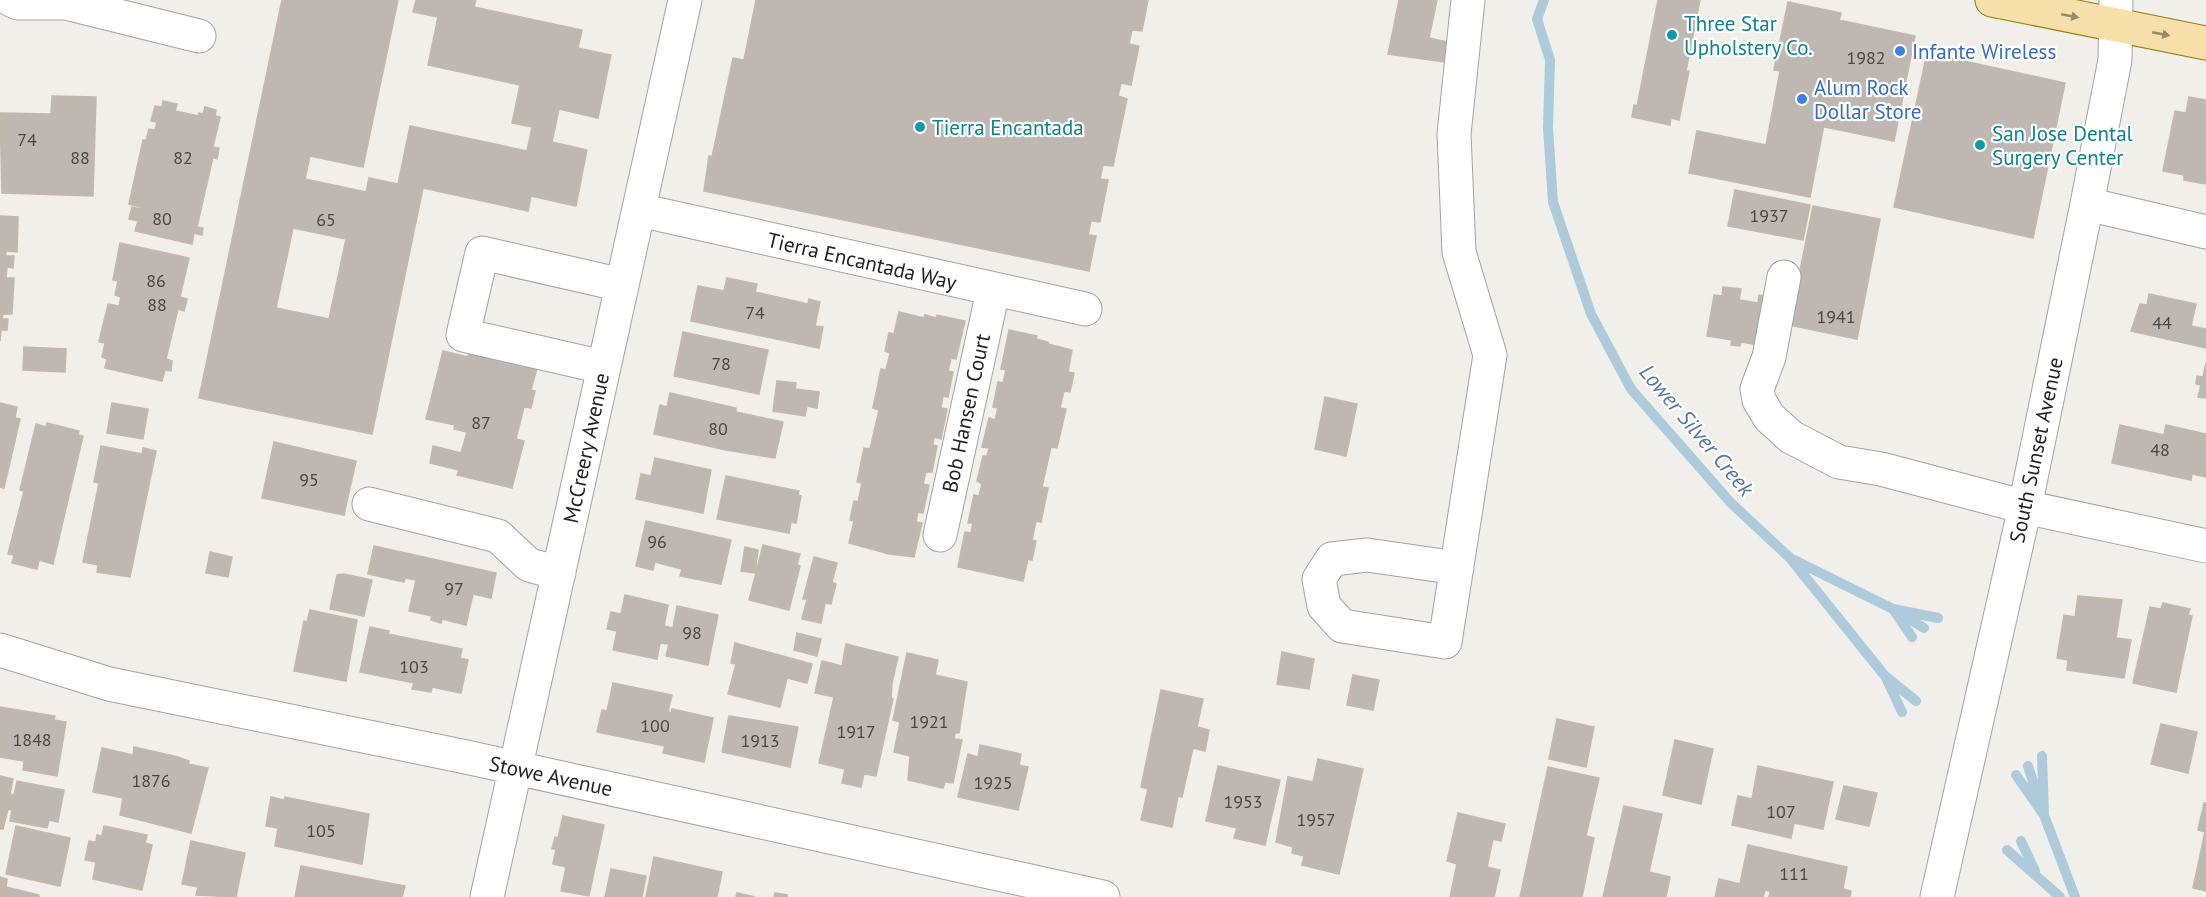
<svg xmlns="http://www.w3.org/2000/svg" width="2206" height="897" font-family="'PT Sans',sans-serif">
<rect width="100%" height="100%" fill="#f1efe9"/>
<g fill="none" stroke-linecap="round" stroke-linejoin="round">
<path stroke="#adcbdb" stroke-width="10" d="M1544 0 1537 19 1550 60 1548 128 1553 202 1591 314 1631 389 1731 503 1790 558 1885 676 1916 701
M1794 560 1893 609 1912 637
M1893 609 1938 618
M1901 614 1924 628
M1887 680 1902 712
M2042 756 2044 815
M2028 766 2039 801
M2016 775 2044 815 2075 897
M2021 841 2035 871
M2007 850 2060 897"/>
</g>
<path fill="#bfb8b2" stroke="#c2b9ac" stroke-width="1.5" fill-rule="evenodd" d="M282 0H398L363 167 310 156 305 179 366 192 369 178 398 184 410 126 527 151 532 127 512 123 520 85 428 65 438 17 413 12 416 0H476L474 7 582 30 578 48 611 55 598 118 559 109 552 142 587 150 576 206 531 196 528 211 423 188 372 434 199 398ZM293 228 346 239 329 319 276 308Z
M756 0H1148L1142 31 1132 30 1129 44 1139 46 1131 85 1121 83 1118 96 1127 99 1113 166 1103 165 1100 179 1108 180 1100 222 1091 221 1088 235 1096 236 1089 271 704 191 709 156 712 157 733 58 744 60Z
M1399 0H1437L1429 38 1448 42 1444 62 1388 54Z
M1658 0H1700L1686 71H1689L1679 120 1671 118 1670 125 1632 117 1634 105 1637 106Z
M1788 2 1841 13 1839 21H1844L1810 197 1689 173 1697 131 1766 145 1780 71 1774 70Z
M1844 21 1915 36 1894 141 1824 127Z
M1927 53 2065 83 2033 238 1894 207Z
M52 96 96 97 93 196 2 193 0 113 51 114Z
M2189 97 2206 100V184L2184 180V175L2163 171 2175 111 2186 113Z
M163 101 177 104 175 111 199 116V113L203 114 205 107 216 110 215 116 220 117 213 147 219 148 217 159 213 157 197 227 203 228 202 235 194 233 192 244 135 231 138 221 129 219 132 207 140 209V207L129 204 143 140H146L149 129 155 130 157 122 151 121 155 106 162 107Z
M1735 190 1810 205 1803 240 1728 226Z
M1813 206 1880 219 1857 339 1789 325Z
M0 216 18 217 17 252 6 251V256H14L13 268 7 267 6 278H14L12 314H3L2 319H8L7 330H1L0 341Z
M120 243 189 258 180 297 187 299 184 311 178 309 166 359 172 361 171 371 165 370 162 381 105 368 107 359 102 357 105 343 99 342 108 304 119 306 121 297 115 295 118 281 113 280Z
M727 278 757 284 755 292 808 304 809 299 820 302 815 326 823 327 819 348 691 321 698 286 724 291Z
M1723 287 1741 289 1739 300 1758 303 1759 295 1771 297 1764 346 1741 342 1740 346 1731 345 1732 340 1707 336 1714 295 1722 296Z
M2149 294 2196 304 2191 326 2206 329V348L2131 331 2140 304 2147 305Z
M899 312 924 318 925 315 936 318 937 315 965 321 956 359 951 358 948 371 953 372 948 397 943 396 941 408 947 409 941 439 934 437 933 445 937 446 932 472H926L923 484 929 485 923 513 918 512 916 522 922 523 914 557 889 554 849 543 854 521 850 520 854 501 858 502 862 483 857 482 864 448 870 449 879 410 873 408 881 369 886 370 890 353 885 351 889 333 894 334Z
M1009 330 1037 336 1036 339 1048 342V344L1072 350 1068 372 1074 373 1070 392 1064 391 1060 408 1066 409 1057 448 1051 447 1042 487 1048 488 1041 522 1036 521 1032 540 1036 541 1032 560 1028 559 1023 581 958 567 965 532 971 533 973 523H968L974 495 979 496 982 484 977 481 983 456H987L989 448 982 447 989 418 995 420 998 408 993 407 998 382 1003 383 1006 370 1001 369Z
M683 332 768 350 759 394 674 376Z
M24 347 66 349 65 372 23 370Z
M443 351 468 357 469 351 537 368 531 390 535 391 531 408 524 407 516 439 524 441 512 488 457 475 459 470 430 463 433 446 461 453 467 432 454 429 455 425 426 419Z
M2206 363V398L2198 397 2201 385 2196 384 2197 376 2203 377Z
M777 381 796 383 795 389 819 392 817 408 807 406 805 416 773 411Z
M670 393 736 408V412L783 422 775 458 726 450 654 434 660 405 667 407Z
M1325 397 1357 404 1346 456 1315 449Z
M0 403 17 407 15 418 20 419 4 488 0 487Z
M112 403 148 409 143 439 107 433Z
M47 423 79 431 78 435 83 436 53 564 39 560 37 569 12 563 14 555 8 554 24 491 20 490 36 424 46 427Z
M2120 425 2164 435 2166 425 2206 434V477L2192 474 2191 480 2112 463Z
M274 442 356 461 344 515 262 498Z
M101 446 142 454 143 448 156 451 130 577 97 572 98 565 83 562 99 483 94 482Z
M655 458 711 470 703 513 636 499 641 474 651 476Z
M726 476 799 491 798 495 801 496 796 523 791 522 789 533 717 519Z
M646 521 731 540 721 584 680 576 682 569 655 562 653 570 636 566Z
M763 545 800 554 797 565 800 566 789 610 749 600Z
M374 546 496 573 491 598 473 594 466 625 442 619 441 623 431 620 432 616 409 611 416 580 405 578 404 582 368 574Z
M745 547 758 550 755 573 741 571Z
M210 552 232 557 228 577 206 573Z
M814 557 837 563 832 582 836 584 831 604 825 603 821 623 802 619 807 599H803Z
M344 574 372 580 364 616 330 609 337 575Z
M625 595 668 605 664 626 673 628 677 606 718 615 708 665 666 656 669 644 660 643 657 659 613 650 617 631 607 629 611 612 621 614Z
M2078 596 2122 600 2116 638 2131 640 2124 678 2067 670 2068 660 2057 658 2064 615 2075 617Z
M2163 603 2190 609 2188 615 2192 616 2176 692 2133 683 2150 607 2161 609Z
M310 610 357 620 346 681 294 671 304 621 307 622Z
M370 627 389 631 388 634 462 649 460 658 468 660 461 693 432 687 431 692 412 689 414 683 360 672Z
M797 633 821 639 817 656 794 650Z
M735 643 812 664 807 683 787 678 780 707 728 694 736 664 731 663Z
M846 644 898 657 892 683 891 698 893 699 876 776 864 774 861 787 842 783 845 769 819 763 834 697 815 693 822 661 842 666Z
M1282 652 1314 659 1309 689 1277 684Z
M907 653 938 660 935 675 967 682 959 733H955L954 739 962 740 953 783 945 782 943 788 908 780 910 756 894 752 900 722 893 720Z
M1353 675 1379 680 1373 710 1347 705Z
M613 683 672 695 668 712 671 713 672 709 713 718 704 762 663 753 665 746 597 732 602 710 607 711Z
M1161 690 1203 699 1197 727 1209 730 1205 751 1193 748 1182 797 1178 796 1172 827 1141 820 1148 789 1141 787Z
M0 707 55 716 54 720 66 722 57 776 23 770 24 761 0 757Z
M729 716 798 727 790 767 722 752Z
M1557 719 1594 727 1586 767 1549 759Z
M2161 724 2197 732 2188 773 2151 764Z
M1675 740 1713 749 1701 804 1663 795Z
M980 745 1021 754 1019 765 1028 767 1018 810 958 797 968 754 978 757Z
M134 747 178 757 189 761 188 764 208 768 191 833 120 815 123 798 93 792 102 748 133 755Z
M1318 759 1363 769 1339 874 1302 865 1304 856 1292 853 1293 847 1276 842 1288 777 1313 782Z
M1218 766 1280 780 1265 845 1234 838 1237 828 1206 821Z
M1758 766 1833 782 1823 829 1794 823 1791 838 1732 825 1738 796 1752 799Z
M1548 767 1599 778 1586 836 1594 838 1582 897H1520Z
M0 776 13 779 10 794 14 795 17 781 64 790 58 822 49 820 47 828 10 821 12 810 8 809 3 829H0Z
M1844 786 1877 793 1869 826 1836 819Z
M271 797 284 800 285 797 369 814 362 864 275 846 278 828 266 826Z
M2204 803H2206V891L2193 888 2205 832 2198 830Z
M1624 806 1662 814 1649 872 1670 877 1666 897H1603Z
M1458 813 1505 824 1501 841 1493 839 1487 867 1500 870 1494 897H1450L1457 864 1447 861Z
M563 816 604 825 589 896 561 891 566 867 553 864 556 849H552L555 837 558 838Z
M16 826 70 838 60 886 6 874Z
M104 826 147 835 145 843 152 845 142 890 93 879 96 862 85 860 89 841 96 842 97 835 102 836Z
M191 841 245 853 236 897 196 895 198 887 182 884Z
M1748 845 1847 867 1843 889 1851 891 1850 897H1769L1770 891 1765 890 1763 897H1715L1719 879 1740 884Z
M654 857 722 872 717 897H646Z
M301 866 405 886 402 897H295Z
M611 869 646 876 642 897H605Z
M0 877 7 879 6 887 39 895V897H0Z
M737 893 755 897H736Z
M775 893 787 895V897H774Z"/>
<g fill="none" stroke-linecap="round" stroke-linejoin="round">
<defs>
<path id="minor" d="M11 0 18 3H66L199 36
M2087 204 2206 232
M639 210 1085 309
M1784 277 1769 357 1757 389 1759 400 1769 417 1791 437 1839 462 1881 469 2025 507 2206 546
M603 367 463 335 482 253 622 285
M369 504 498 536 529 565 559 573
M940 535 993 291
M1457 568 1367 555 1332 559 1319 579 1324 606 1342 626 1445 642 1490 355 1459 252 1454 134 1468 0
M0 650 109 684 466 757 1103 897
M487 897 685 0
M1937 897 2025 507 2087 204 2115 60 2116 0"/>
<path id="major" d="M1992 0 2206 43"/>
</defs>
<use href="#minor" stroke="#a3a3a3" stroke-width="35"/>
<use href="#major" stroke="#94790b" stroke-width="35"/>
<use href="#minor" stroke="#fff" stroke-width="33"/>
<use href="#major" stroke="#f6dfa9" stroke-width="33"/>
</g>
<defs><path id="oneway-solid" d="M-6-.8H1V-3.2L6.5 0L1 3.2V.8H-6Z" transform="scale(1.5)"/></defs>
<g fill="#978a6c">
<use href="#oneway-solid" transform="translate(2070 16) rotate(11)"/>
<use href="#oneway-solid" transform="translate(2161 34) rotate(11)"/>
</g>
<g fill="#0f9aa8" stroke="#fff" stroke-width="2">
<circle cx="1672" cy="35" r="6"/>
<circle cx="920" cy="127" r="6"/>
<circle cx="1980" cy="145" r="6"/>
</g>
<g fill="#3f7fe0" stroke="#fff" stroke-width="2">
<circle cx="1900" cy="51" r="6"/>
<circle cx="1802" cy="99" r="6"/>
</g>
<g text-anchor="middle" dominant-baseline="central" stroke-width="4.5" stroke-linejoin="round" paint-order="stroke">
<g font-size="18" fill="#494846">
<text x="1866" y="57">1982</text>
<text x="27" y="139">74</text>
<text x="80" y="157">88</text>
<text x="183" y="157">82</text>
<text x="1769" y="215">1937</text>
<text x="162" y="218">80</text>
<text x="326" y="219">65</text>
<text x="156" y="280">86</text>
<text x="157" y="304">88</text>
<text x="755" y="312">74</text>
<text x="1836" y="316">1941</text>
<text x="2162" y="322">44</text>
<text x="721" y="363">78</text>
<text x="481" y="422">87</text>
<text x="718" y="428">80</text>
<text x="2160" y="449">48</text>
<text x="309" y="479">95</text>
<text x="657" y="541">96</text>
<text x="454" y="588">97</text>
<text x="692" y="632">98</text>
<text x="414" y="666">103</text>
<text x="929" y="721">1921</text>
<text x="655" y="725">100</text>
<text x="856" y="731">1917</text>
<text x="32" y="739">1848</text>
<text x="760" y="740">1913</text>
<text x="151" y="780">1876</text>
<text x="993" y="782">1925</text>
<text x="1243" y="801">1953</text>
<text x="1781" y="811">107</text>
<text x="1316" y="819">1957</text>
<text x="321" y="830">105</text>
<text x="1794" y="873">111</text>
</g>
<g font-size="21" fill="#0d838f" stroke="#fff" text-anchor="start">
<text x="1684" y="23">Three Star<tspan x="1684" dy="24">Upholstery Co.</tspan></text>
<text x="932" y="127">Tierra Encantada</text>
<text x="1992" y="133">San Jose Dental<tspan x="1992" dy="24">Surgery Center</tspan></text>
</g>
<g font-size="21" fill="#366cbe" stroke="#fff" text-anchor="start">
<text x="1912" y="51">Infante Wireless</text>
<text x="1814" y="87">Alum Rock<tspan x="1814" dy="24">Dollar Store</tspan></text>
</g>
<g font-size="21" fill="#222" stroke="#fff">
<text transform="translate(862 261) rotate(13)">Tierra Encantada Way</text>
<text transform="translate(966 413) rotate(-78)">Bob Hansen Court</text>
<text transform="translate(586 448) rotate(-78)">McCreery Avenue</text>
<text transform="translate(2036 450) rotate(-78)">South Sunset Avenue</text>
<text transform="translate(551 776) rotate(12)">Stowe Avenue</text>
</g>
<g font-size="22" font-style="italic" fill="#5374ac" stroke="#fff">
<text transform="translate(1697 430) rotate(50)">Lower Silver Creek</text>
</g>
</g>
</svg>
